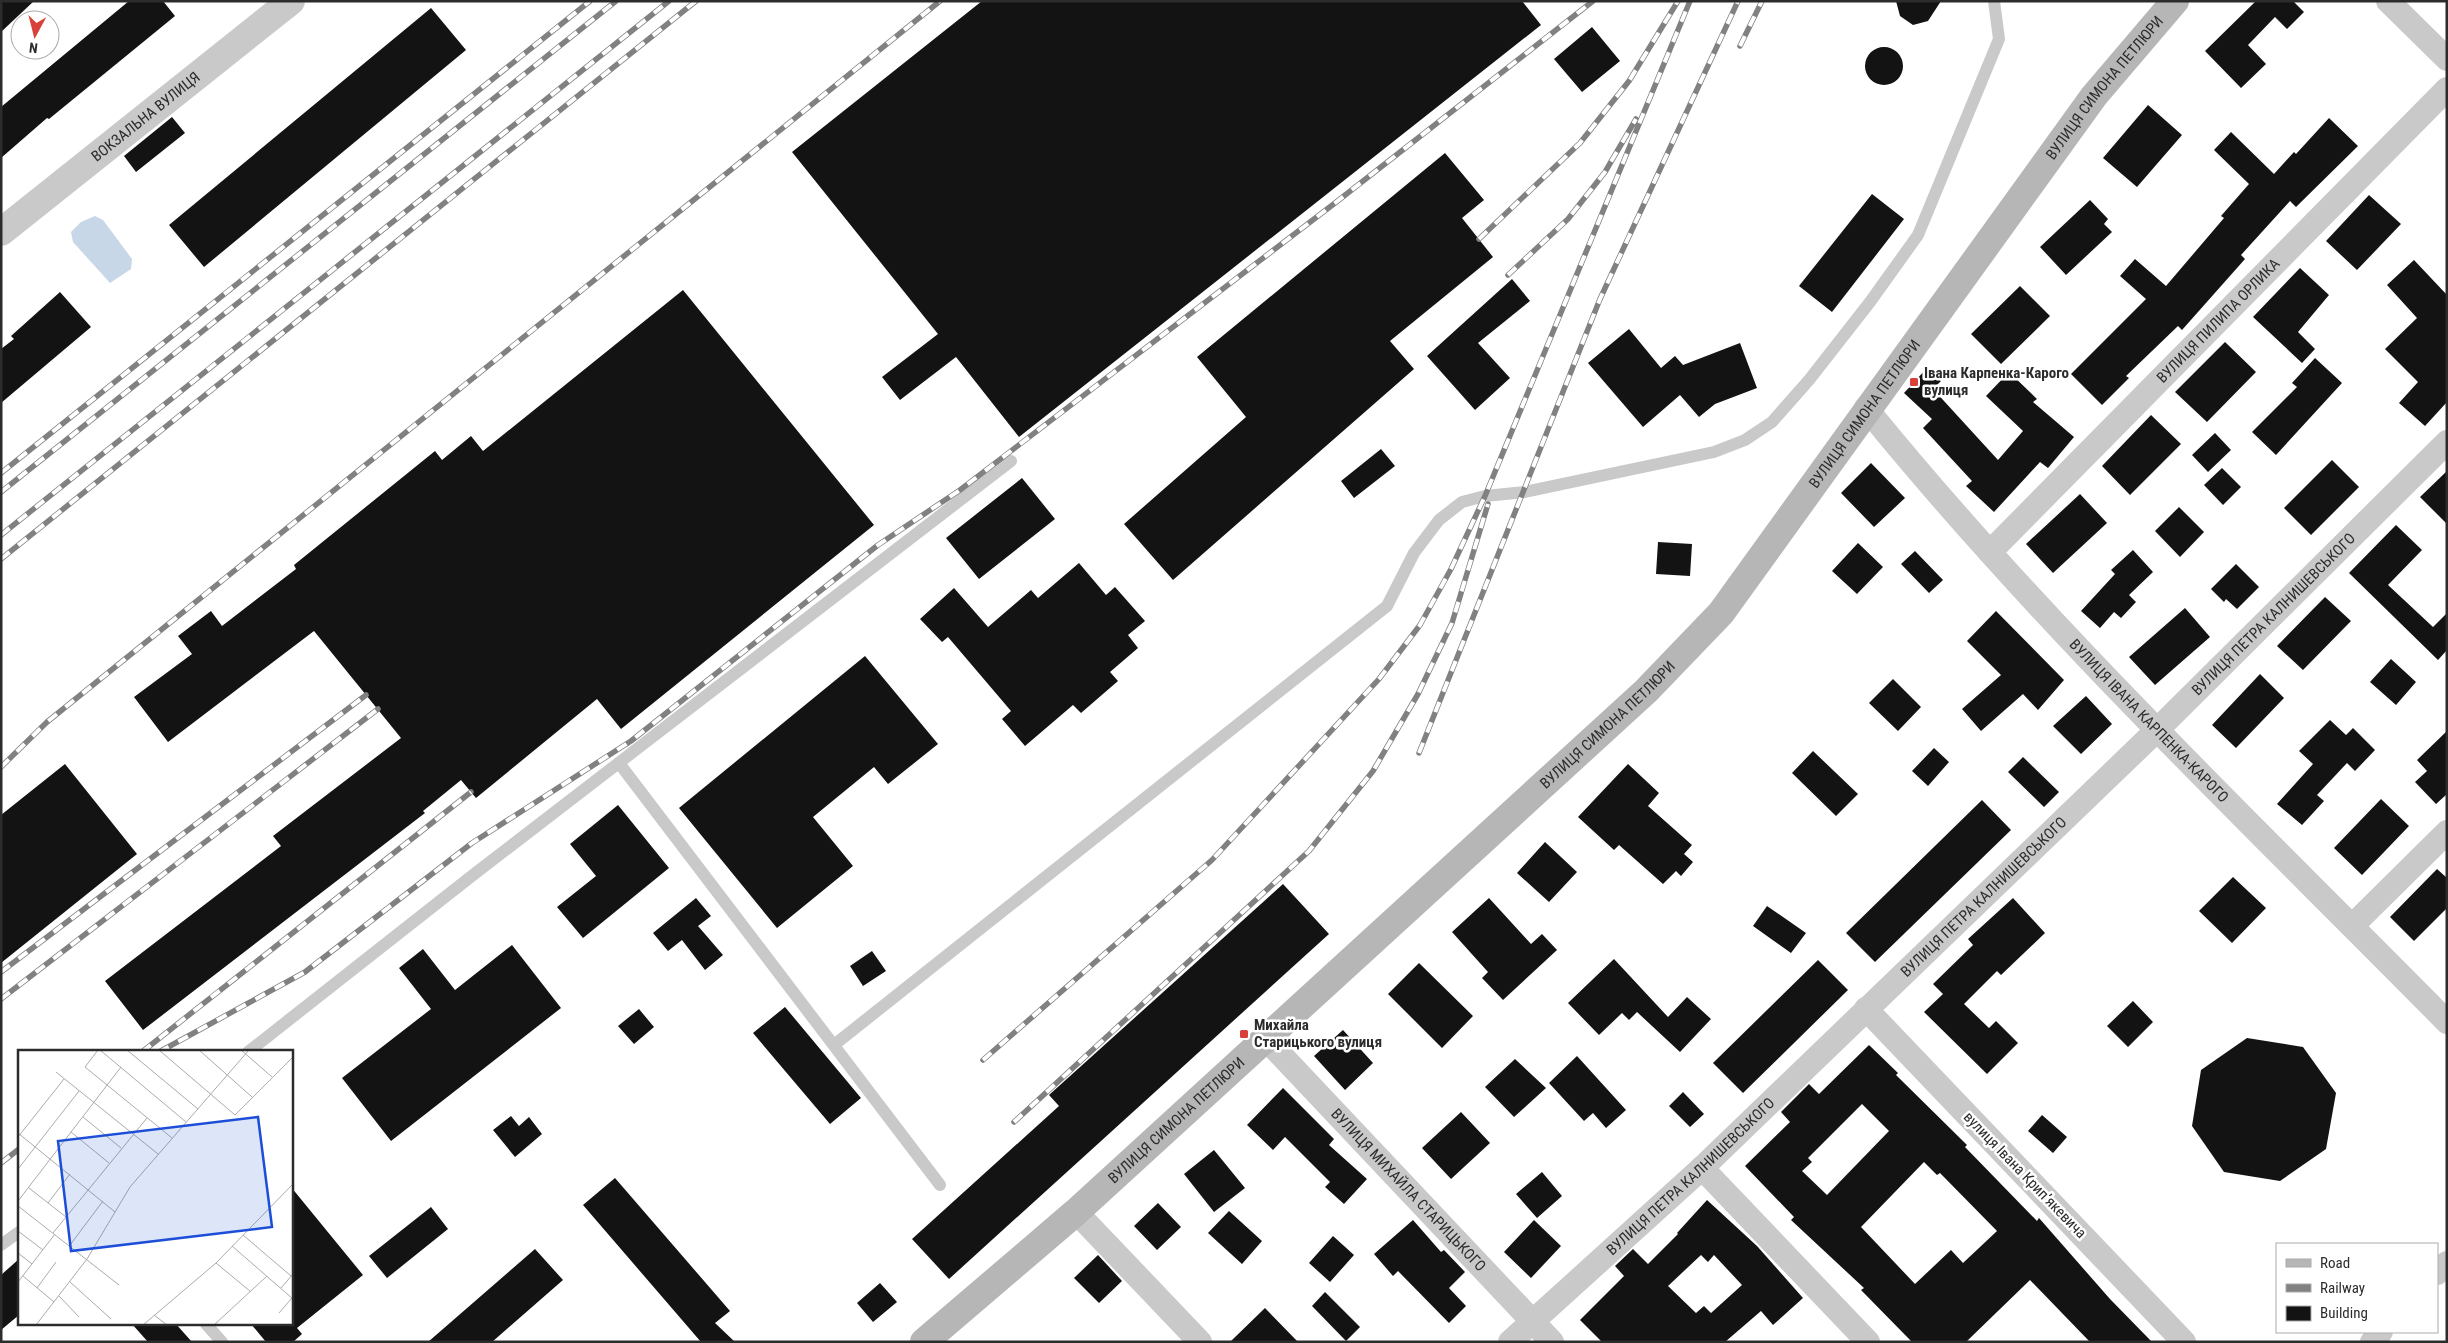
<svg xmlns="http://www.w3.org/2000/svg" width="2448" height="1343" font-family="'Roboto Condensed',sans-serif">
<rect width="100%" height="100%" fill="#fff"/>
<path fill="#c7d7e8" d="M95 216 103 220 132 259 131 269 110 283 73 242 71 232 81 222Z"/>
<path fill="#131313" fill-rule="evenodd" d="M1 1H34L1 32Z
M129 1H163L175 16 49 119 47 118 1 158V107Z
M982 1H1522L1541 25 1019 437 956 357 900 400 882 377 938 334 792 152Z
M1896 1H1941L1928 21 1913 25 1900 16Z
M2256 1H2293L2304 12 2287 29 2275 17 2248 45 2266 64 2241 88 2205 51Z
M431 8 466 50 204 267 169 225Z
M1592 27 1620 61 1582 92 1554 59Z
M1865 66a19 19 0 1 1 38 0a19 19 0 1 1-38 0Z
M2148 105 2182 135 2137 187 2103 158Z
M172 117 185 133 136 172 124 156Z
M2329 118 2358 146 2296 207 2290 201 2241 255 2245 259 2182 330 2178 326 2126 376 2129 378 2102 405 2071 374 2146 299 2120 276 2135 259 2166 286 2224 218 2221 216 2249 184 2214 150 2231 132 2274 174 2294 152 2296 154Z
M1445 153 1484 200 1462 218 1493 257 1390 341 1414 369 1173 580 1124 524 1246 417 1197 357Z
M1872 194 1904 219 1832 312 1799 286Z
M2369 195 2401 224 2357 270 2326 241Z
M2090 200 2108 219 2104 224 2112 232 2066 275 2040 247Z
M2414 260 2447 295V402L2425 426 2399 403 2418 382 2385 349 2417 318 2387 285Z
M2300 268 2329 295 2298 332 2315 349 2302 363 2253 317Z
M1512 279 1530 301 1478 343 1510 378 1475 410 1427 356Z
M2020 286 2050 316 2001 364 1971 334Z
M683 290 874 525 621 729 597 699 476 798 461 780 423 811 425 813 143 1030 105 981 281 846 273 836 401 738 314 631 168 742 134 697 192 654 178 636 211 611 222 626 296 569 294 565 435 451 442 460 471 436 483 451Z
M60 292 91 327 1 403V349L14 339 11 336Z
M1629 329 1661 368 1675 356 1683 365 1740 343 1757 388 1715 404 1699 417 1680 395 1643 427 1588 363Z
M2225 342 2256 372 2207 422 2175 392Z
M2315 358 2342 383 2276 455 2252 432 2297 387 2292 383Z
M1927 368 1941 381 1933 389 1998 460 2023 431 1986 396 2009 372 2037 399 2033 402 2074 437 2048 468 2040 462 1994 512 1966 486 1972 481 1923 428 1932 419 1904 393Z
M2151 415 2181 444 2130 495 2102 466Z
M2215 433 2231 450 2208 472 2192 455Z
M1381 449 1395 466 1354 498 1341 481Z
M2332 460 2359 487 2311 535 2284 508Z
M1871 463 1905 498 1874 527 1841 493Z
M2222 468 2241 487 2223 505 2204 485Z
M2447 471V524L2420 497Z
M1022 478 1055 519 979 579 946 538Z
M2080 494 2107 523 2053 573 2026 544Z
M2179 507 2204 532 2180 557 2155 531Z
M2396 525 2422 550 2388 585 2433 627 2447 613V650L2438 660 2349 573Z
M1658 542 1692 544 1690 576 1656 574Z
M1858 543 1883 567 1857 594 1832 571Z
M2133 550 2153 572 2129 595 2136 602 2121 618 2114 612 2100 628 2081 611 2115 574 2111 570Z
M1915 551 1943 580 1929 593 1901 564Z
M1079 563 1106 595 1115 587 1145 621 1128 635 1138 648 1110 672 1118 681 1081 713 1073 705 1025 746 1002 719 1011 711 948 637 942 642 920 619 954 588 988 627 1031 590 1038 598Z
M2236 564 2259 587 2237 609 2226 599 2224 602 2211 589Z
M2325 597 2351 621 2303 670 2277 646Z
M2185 608 2210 637 2155 685 2129 657Z
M1996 611 2064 680 2038 710 2023 694 1981 731 1962 709 2001 675 1967 641Z
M865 656 938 744 888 784 874 767 813 817 853 866 777 928 679 808Z
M2391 659 2416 682 2396 705 2370 682Z
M2260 674 2284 698 2236 748 2212 725Z
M1893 679 1921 707 1898 731 1869 703Z
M2086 696 2112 724 2081 754 2053 726Z
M2330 720 2346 735 2353 728 2375 750 2355 771 2347 763 2317 795 2324 801 2302 825 2277 804 2313 764 2299 751Z
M2447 731V794L2436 804 2415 782 2427 771 2417 760Z
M1934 748 1949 762 1928 786 1912 771Z
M1813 751 1858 794 1836 816 1792 773Z
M2023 757 2059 792 2044 807 2008 772Z
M65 764 137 854 1 963V815Z
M1628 764 1659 793 1648 806 1692 845 1684 854 1693 862 1681 876 1676 871 1663 884 1619 845 1614 850 1578 817Z
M2381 799 2409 826 2362 875 2334 848Z
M1982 800 2011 830 1875 962 1846 933Z
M618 805 669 868 583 938 557 907 596 876 570 844Z
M1545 842 1577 872 1549 902 1517 873Z
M2437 869 2447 878V908L2414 941 2390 917Z
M2233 877 2266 908 2232 943 2199 911Z
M1283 884 1329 934 949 1279 912 1239 1059 1106 1049 1095Z
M696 898 711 916 698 926 723 955 705 970 682 940 668 951 653 933Z
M1489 898 1531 944 1542 934 1557 950 1503 1000 1482 978 1488 972 1452 932Z
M2013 898 2045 933 2001 975 1997 971 1964 1004 1989 1028 1996 1021 2018 1043 1987 1074 1924 1012 1943 994 1933 984 1973 945 1968 939Z
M1767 906 1806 933 1791 953 1753 926Z
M512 945 561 1008 391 1141 342 1078 431 1009 399 968 423 949 455 990Z
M872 951 886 971 863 986 850 966Z
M1614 959 1668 1017 1687 997 1711 1019 1680 1052 1637 1012 1629 1020 1622 1013 1599 1035 1568 1003Z
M1818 960 1848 990 1743 1093 1713 1063Z
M1419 963 1473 1016 1442 1048 1388 994Z
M2133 1001 2153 1022 2128 1047 2107 1026Z
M785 1007 861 1098 830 1124 753 1033Z
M639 1009 654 1027 634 1044 618 1026Z
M1343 1030 1373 1063 1345 1090 1314 1056Z
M2247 1038 2303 1047 2336 1093 2326 1149 2280 1181 2224 1172 2192 1126 2201 1070Z
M1869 1045 1898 1073 1896 1075 1967 1145 1965 1147 2037 1221 2039 1218 2110 1299 2152 1342H2090L2030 1280 1966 1342H1912L1861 1290 1864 1288 1791 1220 1794 1217 1745 1166 1790 1122 1781 1112 1809 1084 1819 1094ZM1862 1104 1889 1131 1827 1195 1802 1171 1812 1162 1808 1158ZM1924 1162 1937 1175 1940 1173 1997 1231 1963 1263 1951 1250 1915 1284 1861 1227Z
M1577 1056 1626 1110 1606 1128 1593 1113 1584 1121 1549 1083Z
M1515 1059 1546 1088 1514 1117 1485 1087Z
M1283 1088 1334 1139 1329 1145 1367 1179 1344 1204 1325 1187 1330 1182 1285 1137 1273 1150 1247 1125Z
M1683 1092 1704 1114 1690 1127 1669 1106Z
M1461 1112 1490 1143 1451 1179 1422 1148Z
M2042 1115 2067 1137 2053 1153 2028 1131Z
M511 1116 519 1126 529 1117 542 1134 515 1157 493 1130Z
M1214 1150 1245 1188 1214 1212 1184 1174Z
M1542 1172 1562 1196 1537 1218 1516 1194Z
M615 1178 730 1311 715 1323 735 1342H701L583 1205Z
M291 1187 363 1275 297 1328 302 1334 293 1342H266L251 1324H291Z
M1707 1200 1757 1246 1803 1298 1773 1325 1761 1311 1725 1342H1602L1580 1320 1624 1276 1615 1266 1633 1249 1648 1264 1678 1234 1677 1233ZM1701 1255 1708 1262 1714 1255 1742 1285 1711 1313 1704 1306 1696 1313 1668 1286Z
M1158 1203 1181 1227 1157 1250 1134 1226Z
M431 1207 448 1229 387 1278 369 1256Z
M1229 1211 1262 1241 1242 1264 1208 1233Z
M1413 1220 1441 1252 1444 1250 1465 1272 1449 1288 1466 1306 1449 1323 1398 1271 1393 1276 1374 1254Z
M1534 1220 1561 1246 1531 1278 1504 1252Z
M1333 1236 1354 1255 1330 1282 1309 1263Z
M535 1249 563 1280 492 1342H428Z
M1098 1255 1122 1281 1099 1303 1074 1278Z
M19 1259V1315L1 1330V1275Z
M880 1283 897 1302 873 1322 857 1303Z
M1325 1292 1360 1327 1346 1341 1312 1306Z
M1265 1308 1298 1342H1230Z
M132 1324H176L192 1342H148Z"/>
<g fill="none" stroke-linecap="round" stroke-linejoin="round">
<path stroke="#c9c9c9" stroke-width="12" d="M619 763 940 1185
M834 1045 1387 606 1414 553 1439 520 1462 502 1485 496 1525 492 1714 452 1745 440 1772 422 1809 380 1870 302 1918 235 1999 39 1994 1
M248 1052 473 875 1011 461
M1 1245 19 1232
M206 1324 222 1342"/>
<g stroke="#c9c9c9" stroke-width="24">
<path d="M2388 1 2447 59"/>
<path id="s1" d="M1866 408C2044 627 2249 821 2447 1022"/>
<path id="s2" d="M1990 552 2447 89"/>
<path d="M2352 926 2447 832"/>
<path d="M1866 1009 2184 1342"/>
<path id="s3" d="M1265 1038 1552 1342"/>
<path d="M1702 1168 1868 1342"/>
<path d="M1076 1212 1200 1342"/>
<path d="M2437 1273 2447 1263"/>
<path id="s4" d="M1510 1342 1702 1168 2156 731 2447 442"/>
<path d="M2372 1342 2381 1332"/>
</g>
<path stroke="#c9c9c9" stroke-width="28" id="s5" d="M1 232 291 1"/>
<path stroke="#b6b6b6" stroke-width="28" id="s6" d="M924 1342 1076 1212 1646 691 1721 613 2094 96 2175 1"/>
<defs>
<path id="rail" d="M1740 46 1762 1
M1479 239 1580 143 1629 81 1678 1
M1508 275 1568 219 1605 172 1636 119
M1 473 590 1
M1 492 616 1
M1 535 669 1
M1 559 696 1
M1419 753 1600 299 1738 1
M1 767 47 722 940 1
M1 972 366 695
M1 999 378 709
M142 1052 471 792
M159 1052 305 972 472 843 631 741 878 545 960 490 1335 203 1593 1
M983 1060 1212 860 1379 679 1420 625 1451 569 1485 496 1690 1
M1014 1122 1309 851 1373 771 1418 694 1452 623 1488 504
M1 1163 19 1149"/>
</defs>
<use href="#rail" stroke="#818181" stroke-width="5.5"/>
<use href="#rail" stroke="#fff" stroke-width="4" stroke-dasharray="11" stroke-linecap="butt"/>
</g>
<g fill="#d84039" stroke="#fff" stroke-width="2">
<rect x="1909" y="377" width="10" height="10" rx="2.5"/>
<rect x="1239" y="1029" width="10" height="10" rx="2.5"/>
</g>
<g text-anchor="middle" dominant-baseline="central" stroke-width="5" stroke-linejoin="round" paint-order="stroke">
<g font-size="15" fill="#2c2c2c" stroke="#fff">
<text stroke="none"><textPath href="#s6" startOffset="1731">ВУЛИЦЯ СИМОНА ПЕТЛЮРИ</textPath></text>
<text stroke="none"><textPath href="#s5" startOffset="185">ВОКЗАЛЬНА ВУЛИЦЯ</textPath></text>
<text stroke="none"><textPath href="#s2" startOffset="325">ВУЛИЦЯ ПИЛИПА ОРЛИКА</textPath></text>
<text stroke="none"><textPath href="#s6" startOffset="1326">ВУЛИЦЯ СИМОНА ПЕТЛЮРИ</textPath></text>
<text stroke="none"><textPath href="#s4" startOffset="1055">ВУЛИЦЯ ПЕТРА КАЛНИШЕВСЬКОГО</textPath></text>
<text stroke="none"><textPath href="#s1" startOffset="422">ВУЛИЦЯ ІВАНА КАРПЕНКА-КАРОГО</textPath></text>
<text stroke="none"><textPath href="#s6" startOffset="921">ВУЛИЦЯ СИМОНА ПЕТЛЮРИ</textPath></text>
<text stroke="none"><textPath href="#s4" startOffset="650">ВУЛИЦЯ ПЕТРА КАЛНИШЕВСЬКОГО</textPath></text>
<text stroke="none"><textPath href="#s6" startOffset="336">ВУЛИЦЯ СИМОНА ПЕТЛЮРИ</textPath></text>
<text transform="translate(2025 1175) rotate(46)">вулиця Івана Крипʼякевича</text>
<text stroke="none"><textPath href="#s4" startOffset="245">ВУЛИЦЯ ПЕТРА КАЛНИШЕВСЬКОГО</textPath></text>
<text stroke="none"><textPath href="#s3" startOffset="209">ВУЛИЦЯ МИХАЙЛА СТАРИЦЬКОГО</textPath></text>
</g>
<g font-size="15" font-weight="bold" fill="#2c2c2c" stroke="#fff" text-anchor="start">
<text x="1924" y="373">Івана Карпенка-Карого<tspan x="1924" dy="17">вулиця</tspan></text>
<text x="1254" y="1025">Михайла<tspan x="1254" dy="17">Старицького вулиця</tspan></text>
</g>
</g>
<g transform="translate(18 1050)">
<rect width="275" height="275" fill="#fff"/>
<path fill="none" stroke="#ababab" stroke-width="1" d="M80 0 67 17 154 88M82 0 168 72M109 0 180 59M141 0 217 65 275 7M181 0 234 47M223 0 254 27M38 22 140 104M65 67 103 98M53 82 91 113M0 83 97 162M0 87 46 29M0 119 61 41M11 138 48 167M0 151 103 17M30 153 52 124M0 156 101 235M0 181 25 200M35 183 129 68M225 185 273 226M52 195 85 151M214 196 275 249M0 203 14 214M198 213 233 242M5 226 36 252M0 232 37 184M52 232 93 269M19 238 38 212M263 238 275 224M41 246 61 267M261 263 274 248M136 265 149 275M18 275 69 209 112 137 231 0M125 275 198 213 275 134M196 275 249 226"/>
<path fill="#1d4ed8" fill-opacity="0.15" stroke="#1d4ed8" stroke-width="2.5" d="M240 67 254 177 53 201 40 91Z"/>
<rect width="275" height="275" fill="none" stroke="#2c2c2c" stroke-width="2.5"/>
</g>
<rect width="2448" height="1343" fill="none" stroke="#2c2c2c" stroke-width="5"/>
<rect x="2276" y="1243" width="162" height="90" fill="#ffffff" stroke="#ababab"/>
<rect x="2286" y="1259" width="25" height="8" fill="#b6b6b6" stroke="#ababab"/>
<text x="2320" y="1268" font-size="15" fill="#2c2c2c">Road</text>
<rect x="2286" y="1284" width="25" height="8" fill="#818181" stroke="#ababab"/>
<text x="2320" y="1293" font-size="15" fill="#2c2c2c">Railway</text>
<rect x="2286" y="1306" width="25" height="15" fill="#131313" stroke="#ababab"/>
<text x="2320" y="1318" font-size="15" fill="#2c2c2c">Building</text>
<g transform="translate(35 35) rotate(187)"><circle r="24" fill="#ffffff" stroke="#ababab"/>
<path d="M0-4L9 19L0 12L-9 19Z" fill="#d84039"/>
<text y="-8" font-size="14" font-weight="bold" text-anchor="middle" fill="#2c2c2c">N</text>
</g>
</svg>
